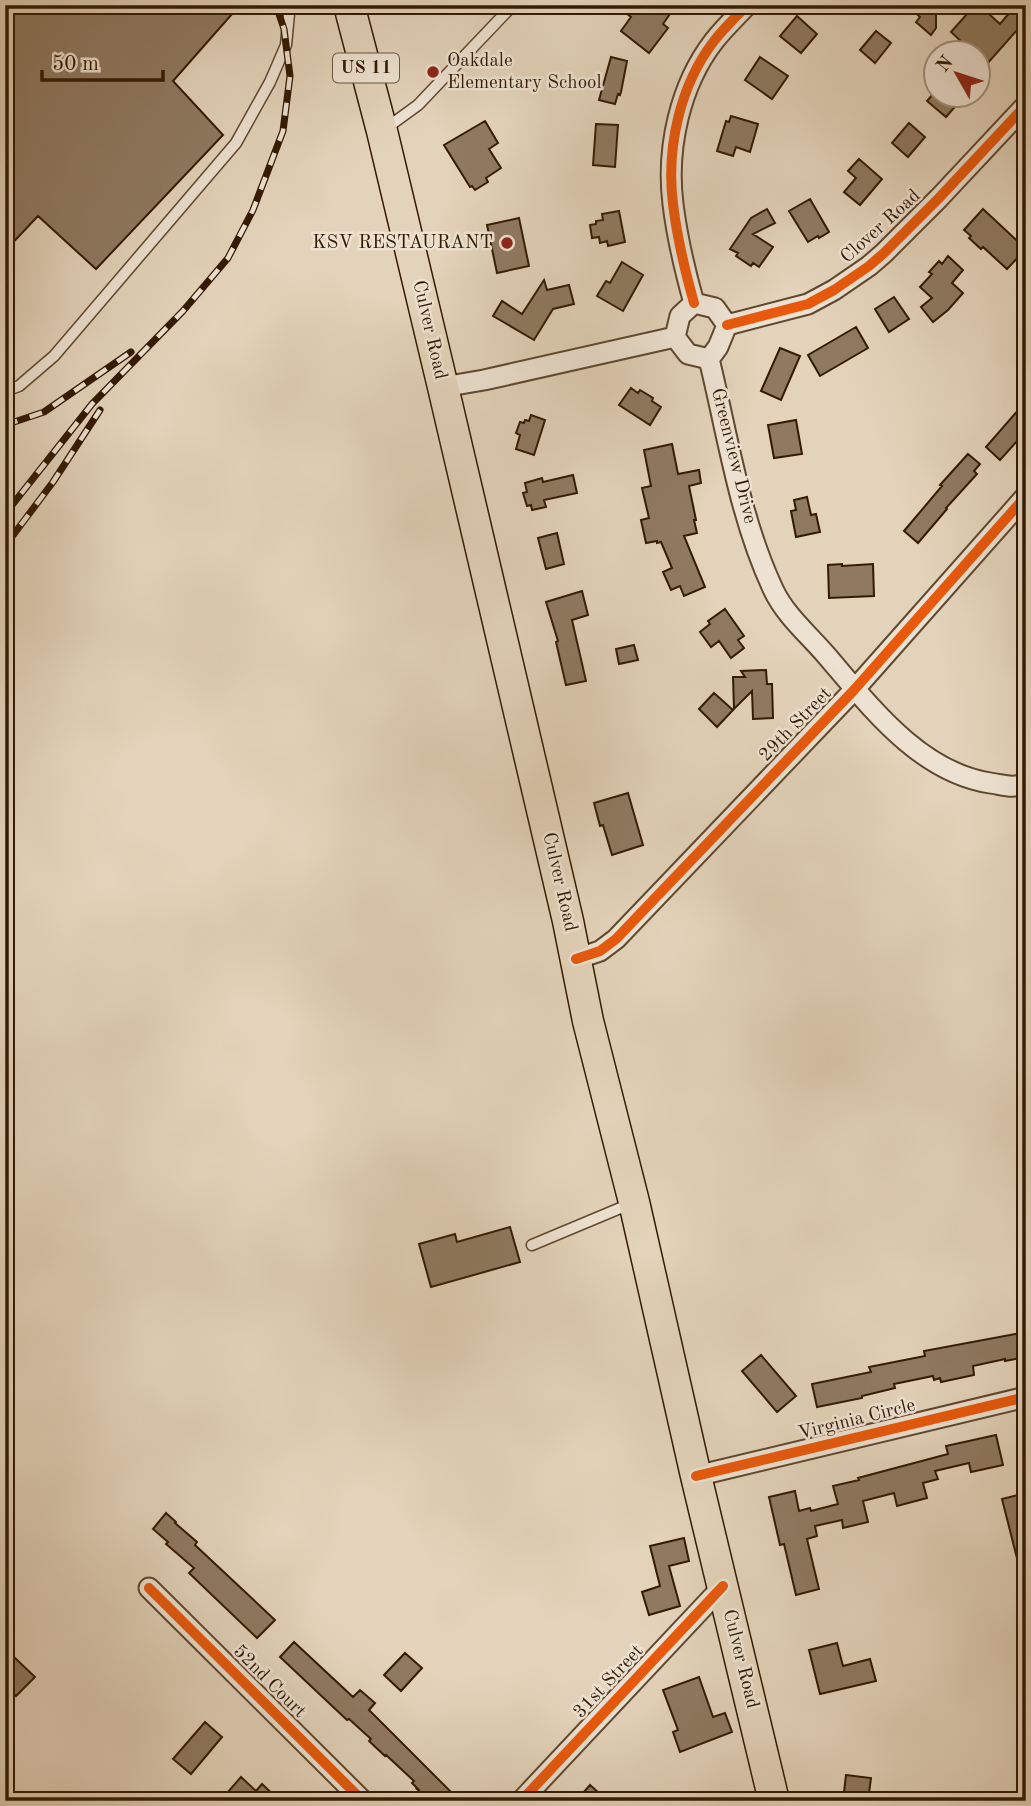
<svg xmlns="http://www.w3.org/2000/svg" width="1031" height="1806" font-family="'Old Standard TT',serif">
<rect width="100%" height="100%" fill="#e3d3ba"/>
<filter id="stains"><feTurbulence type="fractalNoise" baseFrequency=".00286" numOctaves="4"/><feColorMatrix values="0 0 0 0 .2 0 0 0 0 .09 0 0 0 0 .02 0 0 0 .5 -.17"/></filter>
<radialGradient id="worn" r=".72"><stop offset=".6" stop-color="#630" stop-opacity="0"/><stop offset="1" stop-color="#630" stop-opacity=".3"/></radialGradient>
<path fill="#8f7a61" stroke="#331a01" stroke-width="2" d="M5 5H240L173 81 223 135 96 269 38 216 5 251Z
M632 5H659L670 14 663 24 668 28 649 53 621 31 631 17 626 13Z
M907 5H929L936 11V28L931 35 916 22 920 17Z
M975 5H979L1000 24 1016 5H1026V20L978 74V52H957L964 44 951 32Z
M797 16 817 34 801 53 780 36Z
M876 31 891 43 875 63 860 50Z
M611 57 627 61 621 92 620 95 618 94 615 104 599 100Z
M760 57 788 76 772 99 745 80Z
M933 94H966L946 117 927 101Z
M731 116 758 124 750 152 736 147 733 156 717 151 726 121 729 122Z
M485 121 498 143 489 149 501 168 486 178 488 182 475 190 472 186 470 187 444 145Z
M909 123 925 137 908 157 892 143Z
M596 124 618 125 615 167 593 165Z
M859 159 882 179 860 205 844 192 856 178 848 171Z
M810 199 829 232 819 238 818 236 808 242 789 211Z
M767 209 775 223 753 234 773 247 759 267 753 263 751 266 736 256 738 253 730 249 751 218Z
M983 209 1026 249 1007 269 983 247 981 249 969 238 971 236 964 230Z
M619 211 625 242 608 246 607 241 600 243 599 237 592 238 590 225 596 224V221L603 220 602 214Z
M519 218 529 266 497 273 487 225Z
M948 256 963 270 952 283 963 293 948 310 933 322 921 307 932 298 920 287 932 274 929 272 939 261 942 264Z
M622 262 643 275 623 311 597 296 606 281 610 283Z
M544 280 547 290 569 285 574 304 553 309 534 340 493 316 502 301 522 314Z
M894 297 909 319 889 332 875 309Z
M856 327 868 348 820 376 808 355Z
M780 348 800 356 781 400 761 391Z
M631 388 638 393 640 390 653 398 652 401 661 407 650 425 619 405Z
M1026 401V431L1000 460 986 447Z
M531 415 545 420 534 455 516 449 520 435 516 433 520 422 524 423 525 420 529 421Z
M796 420 802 454 774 458 768 425Z
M672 444 678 474 699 470 701 483 689 486 696 520H694L697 533 684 536 705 587 684 596 680 586 671 590 663 572 672 568 661 542 657 543V541L646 543 641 520 649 518 642 488 651 486 644 450Z
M968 454 980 464 974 471 977 474 946 508 947 509 918 543 904 531 942 486 940 485Z
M573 475 577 493 544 500 546 507 532 510 531 505 527 506 523 493 527 492 525 483 542 478 543 482Z
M807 497 811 515 816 514 820 532 796 537 791 511 796 510 794 500Z
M557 533 564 564 546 569 538 538Z
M842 564V566L873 564 874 596 829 598 828 565Z
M582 591 588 615 572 620 586 681 566 685 556 642 558 641 546 602Z
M725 609 744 636 738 640 744 648 731 658 719 641 711 647 700 632 710 624 708 621Z
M634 645 638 660 619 664 616 649Z
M766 670 767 684H772L773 718 753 719 752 691 734 709 733 677H745L741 671Z
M714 693 733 710 717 727 699 709Z
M628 793 643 845 612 855 603 825 600 826 594 803Z
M510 1227 520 1262 431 1287 419 1244 455 1234 457 1242Z
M1026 1332V1357L1005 1361V1359L973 1366 974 1375 941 1382 940 1378 934 1380 933 1376 894 1384 895 1388 862 1396V1398L817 1407 812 1384 871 1372 869 1367 925 1356 924 1351Z
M761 1355 796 1396 777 1412 742 1371Z
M996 1435 1003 1465 971 1472 969 1463 935 1471 938 1479 923 1483 927 1498 897 1506 894 1493 863 1501 868 1522 843 1528 842 1520 815 1526 817 1536 807 1539 819 1589 796 1595 784 1544 780 1545 769 1497 795 1491 799 1511 810 1508 811 1511 838 1504 833 1486 859 1480 858 1478 948 1454 946 1446Z
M1026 1493V1573L1021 1574 1002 1499Z
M166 1513 176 1522 175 1523 197 1542 195 1545 275 1620 257 1638 189 1573 194 1568 166 1544 168 1542 153 1529Z
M684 1538 689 1561 669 1566 680 1606 649 1615 642 1592 660 1586 650 1546Z
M294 1642 353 1697 360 1690 375 1703 369 1710 460 1801H429L417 1789H418L412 1783 414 1781 386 1755 385 1756 369 1741 371 1739 349 1719 347 1720 280 1657Z
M837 1643 843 1666 870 1659 876 1681 820 1694 809 1650Z
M405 1653 422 1668 401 1691 384 1675Z
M15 1658 35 1677 16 1696 5 1686V1668Z
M699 1677 713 1717 725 1713 732 1732 680 1752 673 1732 678 1730 663 1690Z
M205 1722 222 1737 191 1774 173 1759Z
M846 1775 871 1778 868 1801H843Z
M241 1777 256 1791 262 1784 280 1801H220Z
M590 1785 608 1801H576Z"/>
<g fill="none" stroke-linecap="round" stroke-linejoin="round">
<defs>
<path id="service" d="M385 129 418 105 513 5
M5 391 19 386 54 356 236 143 270 82 286 45 289 14 288 5
M532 1245 630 1204"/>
<path id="minor" d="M694 303C685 271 677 237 673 204 666 148 680 85 714 41 724 28 736 17 747 5
M694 303 715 308 727 325 718 347 709 359 688 354 675 337 680 316Z
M727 325 808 304 834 290 869 266 884 253 939 198 1026 105
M709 359C728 436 739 516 773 589 785 615 808 634 826 655 870 706 919 772 990 783 1005 785 1012 789 1026 783
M443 387 484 380 675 337
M576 959 600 951 616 939 854 690 1026 496
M696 1476 1026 1397
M149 1588 363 1801
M521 1801 723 1586"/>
<path id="primary" d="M349 5 382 131 443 387 568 921 588 1021 634 1202 696 1476 774 1801"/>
</defs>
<use href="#service" stroke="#5f482f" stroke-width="13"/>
<use href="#minor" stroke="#5f482f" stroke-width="23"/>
<use href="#primary" stroke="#331a01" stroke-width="33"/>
<use href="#service" stroke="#ede2d2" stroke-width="10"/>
<use href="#minor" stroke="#ede2d2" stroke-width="19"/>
<use href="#primary" stroke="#e3d3ba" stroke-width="30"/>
<defs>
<path id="rail" d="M5 425 44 412 131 352
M5 514 92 404 183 311 228 258 253 210 283 131 290 76 284 29 276 5
M5 546 53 482 100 410"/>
</defs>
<use href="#rail" stroke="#331a01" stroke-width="7"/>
<use href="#rail" stroke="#ede2d2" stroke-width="4.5" stroke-dasharray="13" stroke-linecap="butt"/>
<defs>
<path id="cycleway" d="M694 303C685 271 677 237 673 204 666 148 680 85 714 41 724 28 736 17 747 5
M727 325 808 304 834 290 869 266 884 253 939 198 1026 105
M576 959 600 951 616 939 854 690 1026 496
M696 1476 1026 1397
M149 1588 363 1801
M521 1801 723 1586"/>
</defs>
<use href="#cycleway" stroke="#ede2d2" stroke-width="15"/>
<use href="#cycleway" stroke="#e8590c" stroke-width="10"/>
</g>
<g fill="#8f2418" stroke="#ede2d2" stroke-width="2.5">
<circle cx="433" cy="72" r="7"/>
<circle cx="507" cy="243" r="7"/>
</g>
<g text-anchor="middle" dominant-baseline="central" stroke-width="5" stroke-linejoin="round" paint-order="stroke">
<rect fill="#ede2d2" stroke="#6b5640" stroke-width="2" x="333" y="53.5" width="66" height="29" rx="5"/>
<g font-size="18" font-weight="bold" fill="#331a01">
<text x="366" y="68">US 11</text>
</g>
<g font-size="19" fill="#331a01" stroke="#ede2d2" text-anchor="start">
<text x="447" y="61">Oakdale<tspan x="447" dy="22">Elementary School</tspan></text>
<text x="493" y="243" text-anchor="end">KSV RESTAURANT</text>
</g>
<g font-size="19" fill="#331a01" stroke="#ede2d2">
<text transform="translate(881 227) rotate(-42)">Clover Road</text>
<text transform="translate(429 330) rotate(77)">Culver Road</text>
<text transform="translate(733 456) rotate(76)">Greenview Drive</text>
<text transform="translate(796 725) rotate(-46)">29th Street</text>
<text transform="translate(559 882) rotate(77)">Culver Road</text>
<text transform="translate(857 1420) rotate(-14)">Virginia Circle</text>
<text transform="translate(740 1659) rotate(76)">Culver Road</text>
<text transform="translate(269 1682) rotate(45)">52nd Court</text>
<text transform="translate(609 1682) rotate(-47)">31st Street</text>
</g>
</g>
<rect width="1031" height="1806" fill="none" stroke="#e3d3ba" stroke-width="28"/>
<rect x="7" y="7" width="1017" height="1792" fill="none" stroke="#331a01" stroke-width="3.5"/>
<rect x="14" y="14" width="1003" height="1778" fill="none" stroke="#331a01" stroke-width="2"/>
<g transform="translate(957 74) rotate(309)"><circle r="33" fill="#ede2d2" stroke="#a3927e" stroke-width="2"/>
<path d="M0-5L12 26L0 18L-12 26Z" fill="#8f2418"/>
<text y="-10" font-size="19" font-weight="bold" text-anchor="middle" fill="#331a01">N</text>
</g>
<path d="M42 70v10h121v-10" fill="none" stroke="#331a01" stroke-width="3.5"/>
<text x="52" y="70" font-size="21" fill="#331a01" stroke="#ede2d2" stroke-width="5" paint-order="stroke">50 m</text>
<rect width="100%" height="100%" filter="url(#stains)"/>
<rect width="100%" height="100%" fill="url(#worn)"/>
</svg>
